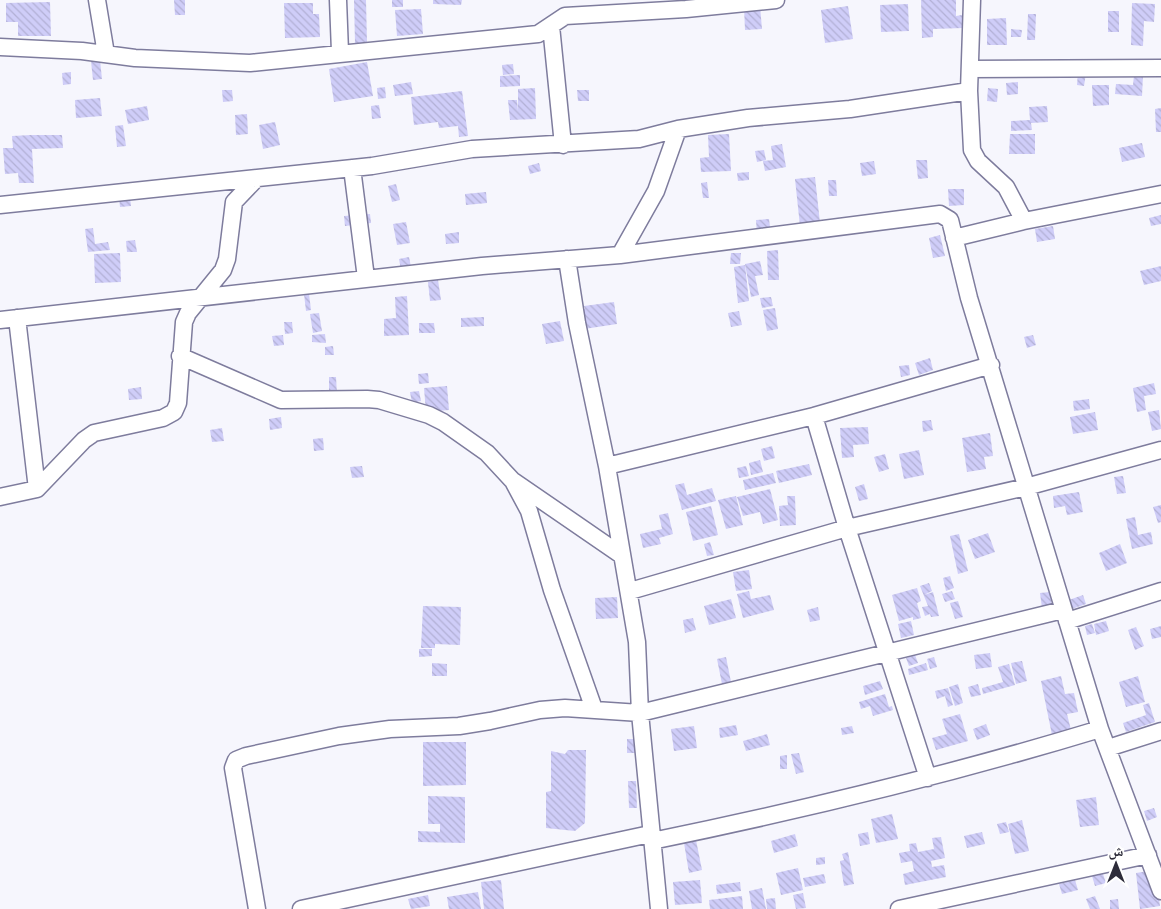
<svg xmlns="http://www.w3.org/2000/svg" width="1161" height="909" font-family="Figtree,'Noto Naskh Arabic',sans-serif">
<defs>
<pattern id="building-back-hatch" width="6" height="6" patternUnits="userSpaceOnUse" patternTransform="scale(1.25)"><rect width="6" height="6" fill="#cfcdf8"/><path d="M-1 5l2 2M0 0l6 6M5-1l2 2" fill="none" stroke="#b2b0d5"/></pattern>
</defs>
<rect width="100%" height="100%" fill="#f6f6fd"/>
<path fill="url(#building-back-hatch)" d="M174 0H185V15H175Z
M354 0H366L367 43H355Z
M392 0H403V7H392Z
M433 0H462L461 5 433 4Z
M921 0H956V16L962 15 963 28 933 29V37L922 38Z
M50 2 51 36H18V22H6V3Z
M284 3H313V14H319L320 37 285 38Z
M1132 3 1155 4 1154 22 1144 21 1143 46 1131 45Z
M908 4 909 31 881 32 880 5Z
M760 6 762 29 745 30 744 7Z
M848 6 853 39 825 43 821 10Z
M421 9 423 34 397 36 395 10Z
M1108 11H1119V32H1108Z
M1028 14H1036L1035 40H1027Z
M1006 18 1007 45H987V19Z
M1011 29 1022 30 1021 37H1011Z
M99 51 102 79 93 80 90 52Z
M367 62 373 96 334 102 329 69Z
M513 64 514 74 503 75 502 65Z
M71 72V84L63 85 62 73Z
M1078 72 1086 73 1084 86 1077 85Z
M520 75V86L500 87V76Z
M1134 75 1143 76 1142 96 1115 94 1116 84 1133 85Z
M411 82 413 94 395 96 393 85Z
M1018 82V94L1007 95 1006 83Z
M1092 85H1109V105L1093 106Z
M385 87 386 98 378 99 377 88Z
M535 88 536 119 510 120 508 100H517L518 111V89Z
M988 88 998 89 997 102 987 101Z
M222 90H232L233 101 223 102Z
M577 90H589V101H578Z
M462 91 468 136 459 137 458 126 439 128 438 122 414 125 411 97Z
M100 98 102 116 76 118 75 100Z
M379 105 381 118 372 119 371 106Z
M147 106 149 120 128 124 125 110Z
M1047 106 1048 122 1031 123 1032 130 1011 131V121L1030 120 1029 107Z
M1161 108V132H1156L1155 109Z
M247 114 248 134 236 135 235 115Z
M275 122 280 145 263 149 259 125Z
M123 125 126 146 117 147 115 126Z
M729 134 731 171 701 172 700 158 709 157 708 135Z
M1010 134H1035V154H1009Z
M31 135H62L63 148 32 149 34 183H19L18 173 5 174 3 148H13L12 136Z
M1142 143 1145 157 1122 162 1119 148Z
M782 144 786 167 765 171 763 161 773 160 771 146Z
M764 150 766 160 757 162 755 151Z
M916 160H927L928 178 918 179Z
M874 161 876 174 862 176 860 163Z
M539 163 541 171 530 174 528 166Z
M749 172V180L738 181 737 173Z
M815 177 820 223 800 226 795 179Z
M828 180H836L837 196H829Z
M707 182 709 198H703L701 183Z
M396 184 400 200 392 202 388 186Z
M948 189H964V205L949 206Z
M486 192 487 203 466 205 465 194Z
M130 197 131 206 120 207 119 198Z
M370 214 371 223 345 226 344 216Z
M1161 215V224L1151 226 1149 218Z
M769 219 771 235 757 236 756 220Z
M406 222 410 243 397 245 393 224Z
M1053 226 1055 239 1037 242 1035 229Z
M93 228 95 244 108 242 110 250 88 252 85 229Z
M459 232V243L446 244 445 234Z
M940 235 945 256 933 258 929 238Z
M135 240 137 252H127L126 241Z
M778 250 779 280H768L767 251Z
M120 253 121 282 95 283 94 254Z
M731 253H741L740 264H730Z
M409 257 411 267 401 270 399 259Z
M760 261 763 275 755 276 759 295 751 297 745 264Z
M745 265 749 301 738 303 734 267Z
M1161 266V281L1144 285 1140 271Z
M438 280 441 300 430 301 428 282Z
M304 294H309L311 310 306 311Z
M407 296 409 335 384 336V319L396 318 395 297Z
M771 297 773 306 762 308 760 298Z
M614 302 617 324 571 331 568 312 585 309 584 306Z
M775 308 778 329 767 331 763 310Z
M739 311 742 325 731 327 728 313Z
M319 313 322 331 313 333 310 314Z
M484 317V326L461 327V318Z
M560 321 564 341 546 344 542 324Z
M284 322H292L293 333 285 334Z
M419 323H434L435 333H419Z
M325 334 326 343 312 342V335Z
M283 335 284 345 274 346 272 336Z
M1033 335 1036 345 1027 348 1024 337Z
M333 346 334 355H325V347Z
M930 358 933 370 919 375 915 363Z
M909 365 910 375 901 377 899 366Z
M428 373 429 383 419 384 418 374Z
M329 377H336L337 394 329 395Z
M1154 383 1156 394 1144 396 1146 410 1137 412 1133 388Z
M447 386 449 410 426 412 424 388Z
M141 387 142 399 129 400 128 389Z
M419 391 421 401 412 403 410 392Z
M1089 399 1090 409 1074 411 1073 401Z
M1159 410 1161 429 1152 431 1148 412Z
M1095 412 1098 430 1073 434 1070 417Z
M281 417 282 428 270 430 269 419Z
M931 420 933 430 923 432 922 421Z
M868 427 869 444 853 445 854 457 842 458 840 428Z
M222 428 224 441 212 442 210 430Z
M990 433 993 456 984 457 986 469 967 472 962 438Z
M323 438 324 450 314 451 313 439Z
M772 446 775 458 764 461 761 449Z
M919 450 924 475 904 479 899 454Z
M885 454 889 469 879 472 874 457Z
M760 460 763 472 751 475 749 463Z
M809 464 812 475 779 483 776 471Z
M362 466 364 477 352 478 350 467Z
M746 466 749 476 739 478 737 468Z
M773 473 776 483 745 490 743 480Z
M1123 476 1126 493 1117 494 1114 477Z
M684 483 687 495 712 488 716 501 682 510 675 485Z
M864 484 868 499 859 501 855 487Z
M770 489 778 520 763 524 760 512 743 516 737 497Z
M1079 492 1083 512 1067 515 1065 506 1054 508 1053 496Z
M736 496 743 525 726 529 718 500Z
M787 496H795L796 525 780 526 779 506 788 505Z
M1161 505V522L1158 523 1153 507Z
M711 506 718 535 693 541 686 512Z
M668 513 673 534 659 538 661 544 643 548 640 534 662 529 659 515Z
M1135 517 1138 535 1151 532 1153 544 1132 549 1126 519Z
M988 533 995 552 975 559 968 540Z
M959 534 968 571 958 574 950 536Z
M710 542 714 555 707 556 704 544Z
M1120 544 1127 563 1106 571 1099 553Z
M749 570 752 589 736 591 733 572Z
M950 576 954 588 946 591 943 578Z
M929 583 932 591 924 595 933 592 939 616 931 617 930 614 925 616 922 607 928 606 920 586Z
M917 588 921 601 917 603 921 618 913 620V617L899 621 892 595Z
M749 591 751 599 770 595 774 610 743 618 737 594Z
M952 591 955 599 945 602 942 594Z
M1050 592 1052 607 1042 608 1040 593Z
M1083 595 1086 604 1072 609 1069 600Z
M617 597 618 618 596 619 595 598Z
M731 599 736 618 709 625 704 606Z
M958 601 963 617 955 619 950 603Z
M423 606 461 607 460 645 435 644V648H421Z
M818 607 820 620 810 622 807 610Z
M693 618 696 630 685 633 683 620Z
M911 621 914 635 901 638 898 624Z
M1106 621 1109 631 1096 635 1094 624Z
M1092 624 1095 633 1087 635 1085 626Z
M1161 626V637L1152 639 1150 629Z
M1136 627 1144 646 1135 650 1128 630Z
M419 649H432V656L419 657Z
M990 653 992 667 976 669 974 655Z
M915 655 918 663 909 666 906 658Z
M726 657 732 687 723 689 717 659Z
M934 657 937 667 930 669 927 659Z
M1022 661 1027 681 1016 684 1011 663Z
M432 663 447 664V676H432Z
M926 663 928 670 909 675 908 669Z
M1009 664 1015 685 983 694 982 688 1003 682 998 667Z
M1061 676 1065 694 1074 693 1078 712 1067 714 1071 730 1052 735 1041 681Z
M1138 676 1145 702 1126 707 1119 682Z
M880 681 883 689 865 695 863 686Z
M958 684 963 703 955 706 949 687Z
M978 684 981 695 971 697 968 687Z
M948 688 953 705 948 707 945 696 937 699 935 691Z
M885 694 889 707 892 706 893 710 873 716 870 706 861 709 859 702Z
M1149 703 1155 722 1126 732 1123 723 1146 715 1143 705Z
M960 714 968 741 936 750 932 738 947 734 942 719Z
M986 724 990 735 977 740 973 729Z
M736 725 738 735 720 738 719 728Z
M694 726 697 748 674 751 671 729Z
M852 726 854 733 842 735 841 728Z
M767 734 770 745 746 751 743 741Z
M627 739H639L638 753H627Z
M423 742H466V785L423 786Z
M568 750H586L585 823 575 831 546 828V792L551 791V751L565 754Z
M799 753 804 772 796 774 791 754Z
M787 755V769H780V756Z
M628 781H636L637 808H629Z
M428 796 465 797V843L418 842V831L440 832V824H428Z
M1096 797 1099 825 1080 827 1076 800Z
M1154 808 1157 817 1147 821 1144 811Z
M892 814 898 839 876 843 871 819Z
M1022 820 1029 851 1015 854 1008 824Z
M1006 822 1009 832 1000 834 997 824Z
M868 832 870 844 860 846 858 834Z
M982 832 985 844 967 848 964 836Z
M795 834 798 846 774 853 771 841Z
M941 837 945 858 931 861 932 867 944 865 946 877 905 885 903 874 914 871 912 861 901 863 899 853 910 851 909 844 916 843 918 852 934 849 932 838Z
M696 840 702 870 689 873 684 843Z
M848 852 854 884 844 886 840 861 844 860 842 854Z
M825 857V864L816 865V858Z
M798 868 803 890 781 895 776 873Z
M1155 870 1160 906 1140 909 1136 873Z
M824 874 826 883 805 887 803 878Z
M1103 874 1106 883 1095 886 1092 876Z
M501 880 504 909H484L481 882Z
M700 880 702 903 675 905 673 882Z
M1075 880 1078 890 1062 894 1059 884Z
M740 882 741 891 717 894 716 885Z
M762 888 766 909H752L749 891Z
M478 892 481 909H449L447 897Z
M803 893 806 908 796 909 793 895Z
M428 895 430 906 411 909 408 899Z
M742 896 743 909H710L709 900Z
M1095 896 1100 909H1090L1086 899Z
M775 898 776 909H767L766 899Z
M1118 899 1119 909H1110V900Z"/>
<g fill="none" stroke-linecap="round" stroke-linejoin="round">
<defs>
<path id="minor" d="M97 0 106 54
M338 0 340 52
M972 0 969 91 972 150 978 161 1006 187 1024 221
M551 26 563 145
M0 47 82 51 135 58 250 63 538 34 565 16 686 9 776 0
M970 69 1161 68
M352 168 366 278
M0 205 372 166 472 149 639 139 678 129 748 118 850 109 969 91
M954 238 1024 221 1161 194
M620 255 656 191 678 129
M567 259 577 323 607 466 637 642 640 713 659 909
M17 318 37 489
M0 320 482 266 620 255 940 214 950 220 969 298 1100 729 1161 891
M180 356 281 400 367 399 379 400 429 415 443 422 487 453 512 480 621 555
M814 416 847 528 928 778
M607 466 814 416 991 365
M514 483 529 511 552 590 594 709
M0 497 37 489 84 440 94 433 163 418 174 412 178 403 184 322 188 313 223 270 227 259 234 202 257 178
M630 591 847 528 1026 487 1161 450
M1067 621 1161 591
M1108 748 1161 731
M652 841C803 810 952 774 1100 729
M257 909 233 768 236 760 246 756 339 736 390 729 459 726 490 721 540 710 565 708 640 713 1063 610
M301 909 650 834
M899 909 1148 855"/>
</defs>
<use href="#minor" stroke="#7e7c9d" stroke-width="19"/>
<use href="#minor" stroke="#fff" stroke-width="16"/>
</g>
<g transform="translate(1116 864)" stroke="#ffffff" stroke-width="4" paint-order="stroke">
<path d="M0-4L9 19L0 12L-9 19Z" fill="#2d2c3a"/>
<text y="-8" font-size="14" font-weight="bold" text-anchor="middle" fill="#2d2c3a">ش</text>
</g>
</svg>
